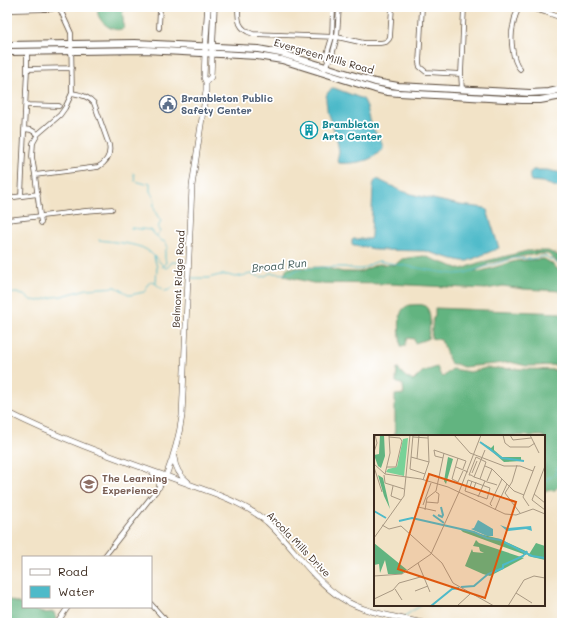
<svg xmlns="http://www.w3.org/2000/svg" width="569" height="630" font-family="Mali,sans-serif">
<rect width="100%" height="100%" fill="#fff"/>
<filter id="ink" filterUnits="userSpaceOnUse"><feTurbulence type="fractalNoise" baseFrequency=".025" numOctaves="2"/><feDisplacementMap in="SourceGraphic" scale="8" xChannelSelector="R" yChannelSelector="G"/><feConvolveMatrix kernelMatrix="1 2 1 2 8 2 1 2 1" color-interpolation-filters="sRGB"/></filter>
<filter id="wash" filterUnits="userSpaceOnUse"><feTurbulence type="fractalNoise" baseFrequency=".012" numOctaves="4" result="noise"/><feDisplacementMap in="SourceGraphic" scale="16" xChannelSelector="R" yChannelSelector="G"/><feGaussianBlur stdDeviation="0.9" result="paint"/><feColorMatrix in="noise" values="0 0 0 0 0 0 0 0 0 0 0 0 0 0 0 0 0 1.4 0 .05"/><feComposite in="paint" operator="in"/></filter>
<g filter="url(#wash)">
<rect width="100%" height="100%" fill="#f2e3c7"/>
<path fill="#62b480" stroke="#4e6f4f" d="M98 7H122L124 28C115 33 104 26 99 17 97 14 98 10 98 7Z
M527 251H548L562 257V266L548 254H536L517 257 490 263 474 272 482 271 516 261 544 259 551 263 562 273V291L523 289 503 286 486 289 390 284 313 283 284 276 287 268 322 267 343 272H360L378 264 395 265 402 259 424 256 460 269 465 268 478 263Z
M410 305C414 305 419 304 423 305 434 309 429 330 428 339L415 343 414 339 408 338 405 346H401C400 338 398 320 401 313 402 309 406 306 410 305Z
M435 308 562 313V483L555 490 544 491V436H394L395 427V395L404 394 403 385 396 382 397 368 406 377 413 381 422 372 437 367 440 374 443 377 452 369 470 372 486 368 558 370 560 365 527 366 510 362 495 364 463 367 456 364H451L441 340 431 338 433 318 435 317Z
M7 599 23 605V607H27L43 613 54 612 56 619 53 623H7Z"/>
<path fill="#4ebac9" stroke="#447274" d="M334 88 363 99 365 102C369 111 369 121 374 130 378 137 383 141 383 148 380 151 377 155 373 157 366 162 349 164 339 163L337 161 339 151 336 135 327 112C328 103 321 94 334 88Z
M533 170H547L562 173V189L542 182 531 181C529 178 529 172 533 170Z
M377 179 402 191 415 195 460 205 485 208 487 210 499 248 468 261H462L449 258 425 251 376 250 366 247 354 246 352 245V240L354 239H370L371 236 373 186 375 180Z"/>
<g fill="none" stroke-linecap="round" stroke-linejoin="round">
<path stroke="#4ebac9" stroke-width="1" d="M131 228 151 230 156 236 160 232 158 228 161 220C156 216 152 206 155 200L150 191V183L149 182 146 184 135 181 134 174 133 173
M157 236 160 240 165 242 168 247 165 251V258L166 262 165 264 162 267
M99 240C112 242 136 243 147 250 154 255 160 262 165 268L168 267 172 262 181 263 182 273 181 277 182 280
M154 257 157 267 156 283
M190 278H208L220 275H228L235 277 252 274 261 277 265 276 270 273 286 274 292 273 298 269 324 267H345L355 269H362L373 263 379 261 440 272 455 274 465 273 515 258 530 259 545 256 557 263 562 268
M7 294 17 293 26 296 31 300 39 301 53 297 62 296 87 289 116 287 130 295 144 292 146 290V287L148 284 152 281 165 291C171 290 176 286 179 280L185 279
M544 484 548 478 554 476 558 467 562 465
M426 605C433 607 441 608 447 605
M405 616 412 611 422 605
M394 623 399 621"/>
</g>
</g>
<g filter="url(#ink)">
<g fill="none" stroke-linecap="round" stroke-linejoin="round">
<defs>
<path id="minor" d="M238 7C238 21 238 29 253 34L337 37 364 43H380L386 42 389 39 390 37 392 7
M422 7 419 63 420 67 426 72 461 74
M519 7C516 13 514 19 513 26 510 38 512 60 520 69
M527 7 545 12 562 18
M13 10 51 9 59 7
M159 28 160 7
M328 61 331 59 337 37 339 7
M27 69 72 68
M325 69 328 61 326 57 332 37 333 7
M462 90 461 74 464 7
M26 105 59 106
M24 129 31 130 38 134
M35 175 98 167C107 162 111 155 109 145L94 103C88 96 81 95 72 93
M21 196 27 69V52
M7 198 38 194
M7 220 85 211 112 209
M41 223 35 175 32 157 33 143 38 134 60 115 65 108 72 93 71 33 59 7
M104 557 159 487 166 476
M151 604 168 623
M57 623 68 607
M158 623 164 618"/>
<path id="tertiary" d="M206 82 211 77 212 54
M7 412C74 446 146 468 216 494 234 501 252 509 267 522 293 546 311 578 341 598 364 613 397 617 423 623
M174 457C175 467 180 476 188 482
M153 473C159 477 161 480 159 487
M166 476C174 455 179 438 182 416L192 186 206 91V82L204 78 205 53"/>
<path id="secondary" d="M205 51 208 7
M212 51 214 7"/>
<path id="primary" d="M7 45 135 43 258 49 280 53 375 82 398 86 530 93 549 92 562 89
M7 52 145 50 257 56 282 60 375 89 388 92 399 93 522 100H540L562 96"/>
</defs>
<use href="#minor" stroke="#564637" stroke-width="5.5"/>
<use href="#tertiary" stroke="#564637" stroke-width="6"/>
<use href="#secondary" stroke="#564637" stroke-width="7"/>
<use href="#primary" stroke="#564637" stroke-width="8"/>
<use href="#minor" stroke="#fff" stroke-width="4"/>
<use href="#tertiary" stroke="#fff" stroke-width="5"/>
<use href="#secondary" stroke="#fff" stroke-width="5.5"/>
<use href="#primary" stroke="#fff" stroke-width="6"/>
</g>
</g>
<defs>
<symbol id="civic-ring" viewBox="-11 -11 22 22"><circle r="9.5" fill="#fff" stroke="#5c6f8a" stroke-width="1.5"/><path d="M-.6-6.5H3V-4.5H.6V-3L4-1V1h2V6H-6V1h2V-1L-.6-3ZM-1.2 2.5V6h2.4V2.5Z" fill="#5c6f8a"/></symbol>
<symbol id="building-ring" viewBox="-11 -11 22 22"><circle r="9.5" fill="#fff" stroke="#0f9aa8" stroke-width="1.5"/><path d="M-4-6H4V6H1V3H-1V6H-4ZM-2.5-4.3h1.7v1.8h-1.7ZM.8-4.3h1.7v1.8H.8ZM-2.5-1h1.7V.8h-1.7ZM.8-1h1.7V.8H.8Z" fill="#0f9aa8"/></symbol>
<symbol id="school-ring" viewBox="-11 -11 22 22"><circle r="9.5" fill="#fff" stroke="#8d6e63" stroke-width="1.5"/><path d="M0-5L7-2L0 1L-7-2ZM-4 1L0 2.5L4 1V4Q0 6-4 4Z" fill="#8d6e63"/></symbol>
</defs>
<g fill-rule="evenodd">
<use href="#civic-ring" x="158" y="94" width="20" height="20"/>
<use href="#building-ring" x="299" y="120" width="20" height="20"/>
<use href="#school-ring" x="79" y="474" width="20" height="20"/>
</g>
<g text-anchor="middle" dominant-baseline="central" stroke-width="3.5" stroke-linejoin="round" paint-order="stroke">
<g font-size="10" fill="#3b2a1e" stroke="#fff">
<text transform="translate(324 56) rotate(16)">Evergreen Mills Road</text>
<text transform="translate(178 279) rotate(-87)">Belmont Ridge Road</text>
<text transform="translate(299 544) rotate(46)">Arcola Mills Drive</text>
</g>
<g font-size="10" font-weight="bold" fill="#4e5e75" stroke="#fff" text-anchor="start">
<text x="181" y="98">Brambleton Public<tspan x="181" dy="12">Safety Center</tspan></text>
</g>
<g font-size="10" font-weight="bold" fill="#0d838f" stroke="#fff" text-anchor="start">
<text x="322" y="124">Brambleton<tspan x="322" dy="12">Arts Center</tspan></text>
</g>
<g font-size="10" font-weight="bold" fill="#785e54" stroke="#fff" text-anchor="start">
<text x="102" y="478">The Learning<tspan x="102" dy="12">Experience</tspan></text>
</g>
<g font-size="11" font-style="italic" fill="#425c5a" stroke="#fff">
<text transform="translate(279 265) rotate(-6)">Broad Run</text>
</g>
</g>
<g transform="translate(374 435)">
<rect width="171" height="171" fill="#f2e3c7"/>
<path d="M34 3 30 41 12 37 14 34 23 32 29 4Z" fill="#78d298"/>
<path d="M6 0H10L11 21 7 33 4 31 0 20 5 19ZM107 7 117 13 120 10V15L128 22H147V26L130 27ZM74 22 79 24 72 49 70 46ZM4 40 9 43 16 74 10 61ZM86 94 126 104 154 117 152 120 89 97ZM102 105 105 108 150 123 116 141 109 139 91 131 98 114 99 117 110 118 106 116 105 112 99 111ZM0 108 32 134H33L28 139H14L11 125 6 138 5 129 0 130ZM162 108 171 111V125L154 121Z" fill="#62b480"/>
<path d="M104 85 119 94V101H113L97 94 100 93ZM126 90 134 93 157 91 158 96 152 94 133 96Z" fill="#4ebac9"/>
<path fill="none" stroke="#4ebac9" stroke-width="2" d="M106 7 128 23 150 26M0 76 12 83M59 80 70 88M64 80 68 82 69 80 67 72M25 86 38 83 100 97 113 103 126 105 158 121 171 123M87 152 100 151 114 139 129 133V130L149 121 153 116M57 171 78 154 85 153"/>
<path fill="none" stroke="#a99983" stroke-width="1" d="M39 0 36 34 51 39M80 0 96 18 130 31H146L159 36M129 0 131 8 136 12H155L161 8M136 0 139 5 157 3M156 0 165 18M39 2 54 3M0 17 3 8 1 0M37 22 55 27M69 23 61 21 60 15 92 26 89 34M84 23 78 44 84 47 89 36M43 24 45 0M0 29 11 39 47 44 74 52 131 79 142 80 159 74 171 79M143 30 138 47 131 58 146 78M111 31 118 34 140 56 150 60M171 31 158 65 171 75M0 32 8 57M13 32H22L28 6 26 3 15 2M82 32 94 37M98 38 103 26M11 39 16 18 15 1M10 40 11 48 30 54M100 42 111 15M106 44 112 27 102 22 95 40H97L100 42 106 44 111 46 113 47 120 49 123 50M49 45 55 27 54 0M94 45 116 53 113 64 91 56ZM98 46 96 52 100 53 102 47M113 46 118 34M19 51 17 61 27 65M85 57 107 0M160 59 171 68M119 60 127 62 133 49M104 62 111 46M52 67 64 68 65 59 62 57M49 70 57 48M118 71 116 69 128 44M155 71 149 62 161 31M44 72 62 76M51 75 53 63 62 56 70 18M121 75 126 63M8 90 15 94 27 91 68 128 79 148 120 171M0 103 30 61 36 0M44 128 56 157M0 141 28 139 57 119 85 57M21 154 28 165M41 156 54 151M142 158 158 168M0 164 19 155 25 148 50 141M83 171 96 159M134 171 150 145 160 141 171 143"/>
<path fill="#df570d" fill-opacity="0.15" stroke="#df570d" stroke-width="2" d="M55 39 142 67 111 163 24 134Z"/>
<rect width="171" height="171" fill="none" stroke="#3b2a1e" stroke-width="2"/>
</g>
<rect width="569" height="630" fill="none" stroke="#fff" stroke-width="24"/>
<rect x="22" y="556" width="130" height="52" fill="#ffffff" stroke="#b1aaa5"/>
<rect x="30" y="569" width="20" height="6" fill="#ffffff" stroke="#b1aaa5"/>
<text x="58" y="576" font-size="12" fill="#3b2a1e">Road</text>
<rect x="30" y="586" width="20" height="12" fill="#4ebac9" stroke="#b1aaa5"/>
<text x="58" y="596" font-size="12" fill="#3b2a1e">Water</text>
</svg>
